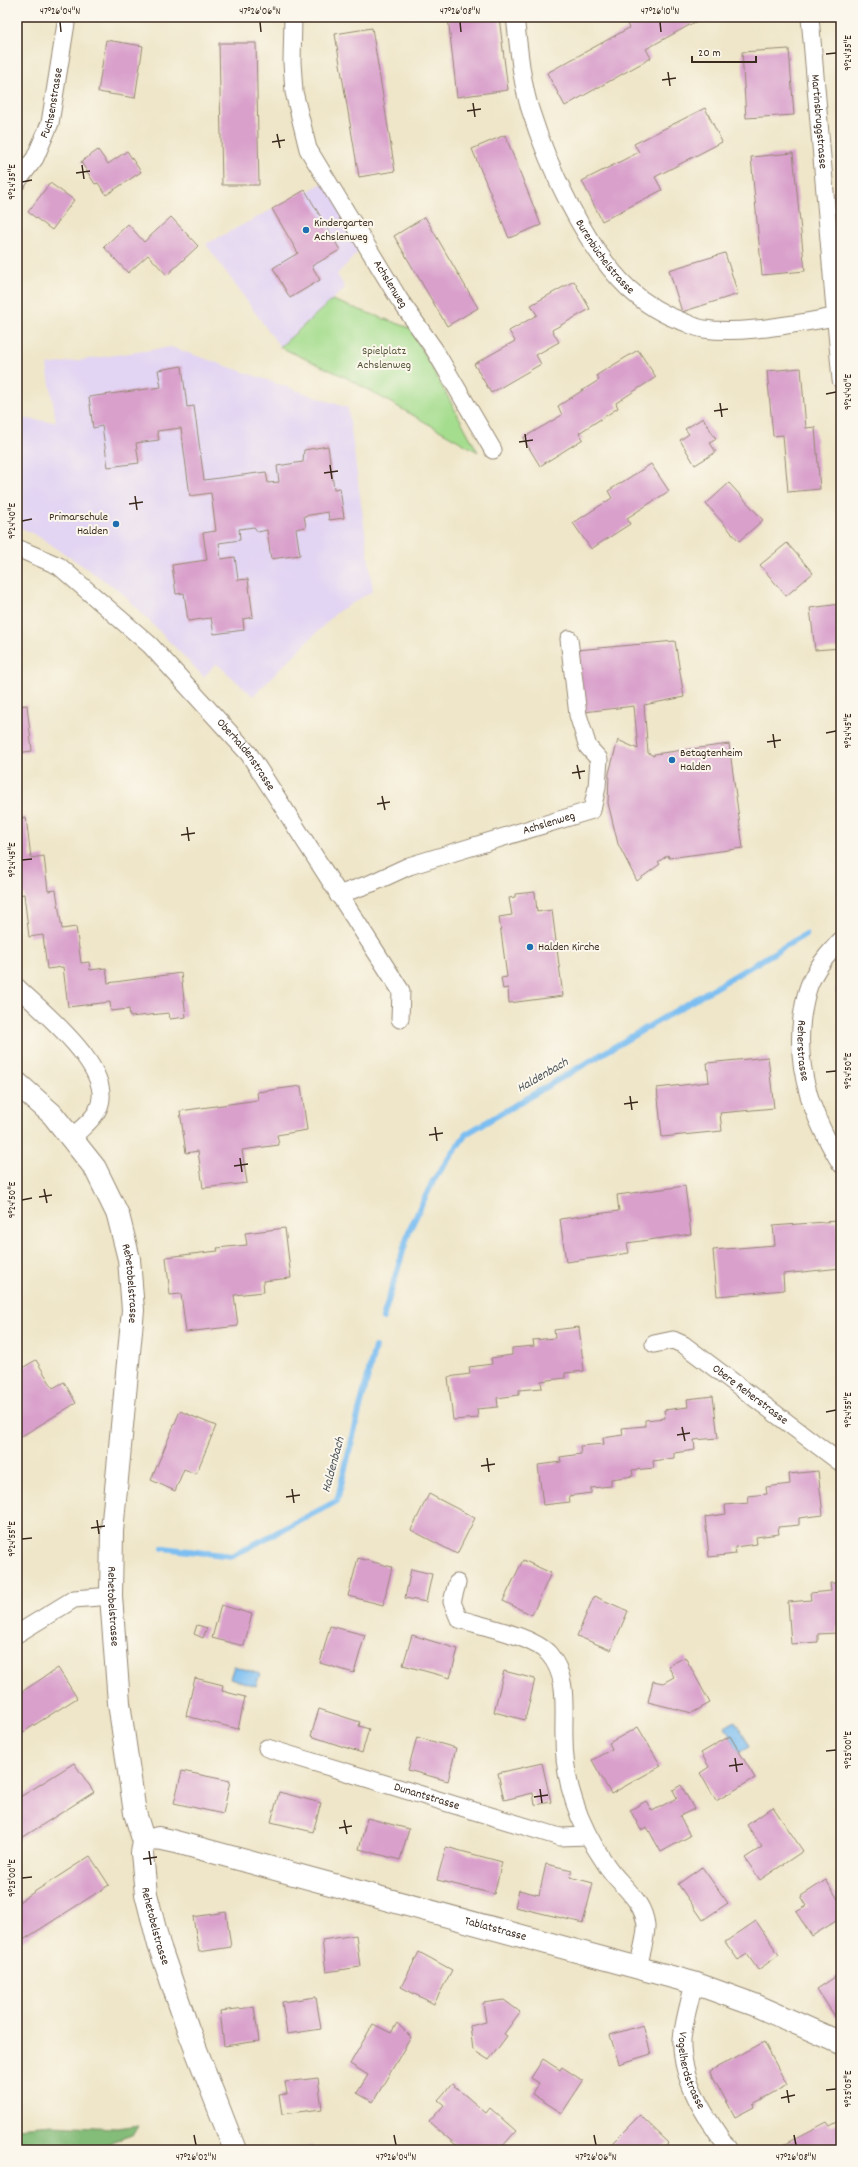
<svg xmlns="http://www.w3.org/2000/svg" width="858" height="2167" font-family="Dekko,sans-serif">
<rect width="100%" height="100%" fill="#fbf7ec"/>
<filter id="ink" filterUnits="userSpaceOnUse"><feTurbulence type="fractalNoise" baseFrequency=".025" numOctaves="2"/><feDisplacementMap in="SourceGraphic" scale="8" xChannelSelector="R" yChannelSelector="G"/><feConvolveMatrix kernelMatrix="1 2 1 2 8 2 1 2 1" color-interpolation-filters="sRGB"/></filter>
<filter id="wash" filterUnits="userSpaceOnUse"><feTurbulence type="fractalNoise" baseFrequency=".012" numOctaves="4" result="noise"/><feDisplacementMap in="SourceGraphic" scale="16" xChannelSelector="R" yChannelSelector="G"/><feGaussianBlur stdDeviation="0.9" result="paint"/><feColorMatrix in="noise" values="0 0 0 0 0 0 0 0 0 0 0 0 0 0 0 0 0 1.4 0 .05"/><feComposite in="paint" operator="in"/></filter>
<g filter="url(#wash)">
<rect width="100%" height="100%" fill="#efe6c9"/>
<path fill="#e2d4f3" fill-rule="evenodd" d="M327 181 365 245 337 274 345 288 280 347 206 244Z
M171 347 348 408 373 591 337 612 253 696 216 663 204 677 120 591 43 539 24 529 17 527V418L56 422 47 365ZM182 367 187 407 204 480 266 472 268 483 279 482 277 466 303 462 304 450 334 489H340L344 518 329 520 328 512 304 516 306 527 296 529 300 555 271 559 267 530 258 532 254 527 239 529 240 540 219 543 221 559 238 580 248 579 253 617 243 619 244 630 214 634 211 618 188 621 184 593H176L172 565 207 560 203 533 216 531 211 493 190 496 181 428 157 431 159 440 136 443 139 463 108 467 102 426 93 427 89 397 161 387 159 370Z"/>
<path fill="#a5dd8e" stroke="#708456" d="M332 300 410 328 478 452 347 378 280 347Z"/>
<path fill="#84bc79" stroke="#60734c" d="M53 2125 117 2128 138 2125 132 2135 89 2150H17V2128Z"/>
<path fill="#7bbef1" stroke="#5b7488" d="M234 1666 260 1674 256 1686 230 1678Z
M735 1721 750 1746 739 1752 725 1727Z"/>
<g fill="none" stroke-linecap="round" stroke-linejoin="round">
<path stroke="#7bbef1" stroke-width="6" d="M383 1318 409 1231 433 1181 466 1134 806 934
M163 1548 232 1556 337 1501 375 1347"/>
</g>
<g id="blocks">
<path fill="#d9a0cc" d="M448 17H499L508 90 457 97Z
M631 17H704L646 49 651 58 565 106 547 73 629 28 625 20Z
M838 17H841V36H840Z
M372 28 395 171 359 177 335 34Z
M106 40 143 46 135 98 98 92Z
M219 43H256L259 185H222Z
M789 49 794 115 746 118 742 52Z
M705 108 722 142 655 177 662 190 602 221 582 181 639 152 634 144Z
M505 135 541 225 509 238 472 149Z
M98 150 108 164 127 151 141 172 106 195 98 183 95 184 81 162Z
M793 153 805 271 762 275 751 157Z
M50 183 74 200 52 230 28 212Z
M305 190 340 250 312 266 320 280 290 298 273 268 298 253 272 209Z
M171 217 198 246 167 275 148 255 128 273 104 247 128 224 144 242Z
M425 217 478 308 447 326 394 236Z
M725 253 738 294 682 312 669 270Z
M574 281 590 309 552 330 559 342 536 355 541 364 491 393 474 364 515 341 509 331 537 315 531 305Z
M638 350 656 377 616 403 618 408 579 433 583 439 540 466 523 438 562 415 558 406 599 380 597 375Z
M182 366 187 407 194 406 204 480 266 472 268 483 279 482 277 466 303 462 304 450 328 446 334 489 340 488 344 518 329 520 328 512 304 516 306 527 296 529 300 555 271 559 267 530 258 532 254 527 239 529 240 540 219 543 221 559 235 557 238 580 248 579 253 617 243 619 244 630 214 634 211 618 188 621 184 593 176 594 172 565 207 560 203 533 216 531 211 493 190 496 181 428 157 431 159 440 136 443 139 463 108 467 102 426 93 428 89 397 161 387 158 370Z
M801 368 806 428 815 427 820 489 788 492 783 435 773 436 767 371Z
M703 418 716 439 710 443 716 452 695 465 680 440 689 434 685 429Z
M651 464 669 491 627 518 630 524 591 549 573 523 612 498 608 491Z
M729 483 763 520 739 541 706 504Z
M787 543 813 573 786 596 760 565Z
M841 604V648L815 650 810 608Z
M675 641 684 697 644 705 648 753 654 756V754L729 744 743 848 669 858 668 855 658 862 660 864 637 881 618 844 608 803 609 773 618 740 638 749 634 706 584 712 577 650Z
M27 705 32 751 17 753V706Z
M17 806 20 818 26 817 31 858 44 856 48 891 56 890 62 929 76 927 81 963 89 962 90 970 106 968 108 983 181 973 186 1017 170 1019 169 1013 130 1017 129 1009 111 1011 110 1002 68 1007 63 967 47 969 43 935 29 937 24 894 17 895Z
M535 892 537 912 552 910 563 996 509 1003 508 988 503 989 501 978 507 977 499 917 512 915 509 898 515 897V894Z
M841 985V999L835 989Z
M768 1057 774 1108 720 1113 722 1131 662 1137 657 1088 709 1082 707 1063Z
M301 1086 307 1130 277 1135 279 1145 242 1150 247 1183 203 1188 198 1151 186 1153 180 1111 258 1100 257 1092Z
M685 1186 691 1234 627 1243 629 1253 566 1262 560 1219 619 1211 617 1195Z
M837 1221 841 1268 783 1274 784 1290 717 1296 713 1250 775 1245 773 1226Z
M285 1228 291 1278 263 1281 264 1292 234 1295 238 1326 186 1332 181 1294 170 1295 166 1257 218 1251 217 1248 247 1245 245 1233Z
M579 1327 584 1371 565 1373V1378L541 1381 542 1388 519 1390V1395L497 1398 498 1407 477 1409 478 1418 453 1420 448 1377 470 1374 469 1367 492 1364 491 1358 512 1355V1348L534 1346 533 1340 555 1338 554 1330Z
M36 1360 53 1388 64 1382 76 1403 17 1439V1371Z
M713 1396 718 1438 694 1440 695 1450 674 1453V1458L653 1461 654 1468 632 1470 633 1476 611 1479V1486L591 1488V1493L569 1496 570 1502 543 1505 538 1465 561 1462 560 1457 581 1454 580 1446 604 1444 603 1438 623 1435 622 1428 645 1426V1420L665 1418 664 1410 688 1407 687 1399Z
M180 1411 216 1426 196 1474 184 1469 175 1491 151 1480Z
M818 1471 823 1515 799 1518V1525L778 1527 779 1534 756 1537 757 1544 735 1547 736 1554 709 1557 705 1517 726 1514 725 1505 749 1503 748 1496 767 1494 766 1487 790 1484 789 1474Z
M429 1494 475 1518 457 1554 411 1530Z
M358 1558 392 1567 383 1605 348 1596Z
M523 1560 551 1573 532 1615 503 1601Z
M411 1569 432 1574 426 1602 405 1598Z
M830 1583H841V1625L837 1626V1633L818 1634V1642L791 1644 788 1602 811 1600 810 1593 831 1591Z
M594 1596 628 1611 611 1650 577 1636Z
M221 1605 252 1614 244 1646 212 1638Z
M197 1625 207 1628 203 1638 194 1634Z
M330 1626 365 1635 354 1673 320 1663Z
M412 1635 458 1649 450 1678 403 1665Z
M685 1657 710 1703 692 1713 648 1702 653 1681 663 1683 674 1677 668 1666Z
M58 1668 77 1698 17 1736V1695Z
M504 1671 535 1679 525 1720 494 1712Z
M195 1678 223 1685 222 1691 245 1697 238 1729 186 1716Z
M319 1709 360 1722 359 1726 369 1729 362 1753 311 1736Z
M638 1727 661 1766 611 1794 592 1760 612 1749 609 1743Z
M730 1736 755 1778 716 1801 700 1773 709 1767 701 1753Z
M417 1737 456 1748 448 1781 408 1770Z
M74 1763 94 1792 17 1841V1799Z
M542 1763 551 1802 535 1805 533 1793 504 1800 498 1773Z
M182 1771 230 1781 223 1814 174 1803Z
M681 1785 694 1809 680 1816 690 1836 661 1852 647 1827 641 1830 630 1810 646 1801 652 1811 677 1798 673 1790Z
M279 1792 321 1803 313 1832 271 1822Z
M773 1807 803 1851 760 1880 745 1858 762 1847 747 1825Z
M367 1818 409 1829 400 1860 359 1849Z
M446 1847 502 1862 494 1894 437 1880Z
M90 1856 109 1885 17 1944V1903Z
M546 1864 572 1870 570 1877 593 1883 583 1923 515 1907 519 1890 539 1895Z
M702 1867 728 1903 703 1920 678 1884Z
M826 1880 841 1904V1918L812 1936 796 1912 807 1906 801 1896Z
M226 1912 231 1947 199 1952 193 1917Z
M756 1921 779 1955 758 1970 747 1954 738 1960 725 1942Z
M356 1935 360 1967 326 1972 322 1940Z
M419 1952 452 1970 434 2004 401 1987Z
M841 1973V2015L836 2018 817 1989Z
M316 1997 321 2029 287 2034 282 2002Z
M504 2000 520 2012 504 2034 507 2036 489 2060 473 2050 470 2026 486 2022 483 2003Z
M254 2007 259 2041 224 2046 220 2011Z
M397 2023 411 2037 373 2102 357 2093 368 2075 350 2064 373 2024 391 2033Z
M643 2025 651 2054 619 2064 610 2035Z
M764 2042 787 2085 753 2104 754 2107 735 2117 710 2071Z
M543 2059 560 2070 562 2067 583 2081 562 2113 532 2094 539 2083 531 2078Z
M318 2078 322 2109 282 2114 279 2095 287 2094 285 2082Z
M452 2084 486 2113 490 2108 516 2131 502 2147 506 2150H462L429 2122 444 2105 438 2100Z
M640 2115 669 2143 662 2150H615L610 2145Z
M841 2120V2150H773L827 2122 830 2126Z
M312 2146 313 2150H300V2149Z"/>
</g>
</g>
<g filter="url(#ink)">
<use href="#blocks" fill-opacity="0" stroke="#958874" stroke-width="1"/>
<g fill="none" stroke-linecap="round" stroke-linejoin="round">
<defs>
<g id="street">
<path id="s1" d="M293 17 292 62 294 92 308 149 399 299 434 349 493 450"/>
<path id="s2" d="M515 17C519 48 521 80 530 109 548 166 585 247 628 288 644 303 663 315 684 322 691 325 697 328 704 329 743 335 796 323 836 317"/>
<path id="s3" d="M810 17 841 380"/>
<path id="s4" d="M17 182 35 158 50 123 67 17"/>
<path id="s5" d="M17 548 59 566 150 645 249 754 401 991 400 1019"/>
<path id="s6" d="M338 895 372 883 409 866 592 810 597 787 599 759 588 747 578 715 569 639"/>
<path id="s7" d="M841 940C830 952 819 964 812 979 806 990 804 1004 802 1017 795 1071 813 1118 841 1164"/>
<path d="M17 987C41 1011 120 1072 97 1111 92 1121 80 1129 72 1138"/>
<path id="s8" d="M654 1344 673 1340 684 1345 841 1463"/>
<path d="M457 1583 452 1602 459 1619C482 1626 533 1636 549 1654 569 1677 563 1709 564 1738 564 1759 567 1780 574 1801 581 1823 592 1844 605 1863 618 1884 644 1899 646 1926 646 1939 641 1954 638 1967"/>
<path d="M17 1634 74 1599 111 1596"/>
<path id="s9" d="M267 1748 560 1837 588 1836"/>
<path id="s10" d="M694 1983C690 2001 684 2020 682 2039 680 2080 707 2119 729 2150"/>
</g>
<g id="secondary">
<path id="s11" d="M17 1083 52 1114 95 1168 118 1215 129 1259 133 1310 112 1531 111 1596 119 1703 135 1813 144 1842 142 1853 146 1894 159 1945 188 2029 235 2150"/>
<path id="s12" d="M144 1842 158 1838 176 1842 694 1983 755 2005 841 2043"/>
</g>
</defs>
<use href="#street" stroke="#958874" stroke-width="19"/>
<use href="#secondary" stroke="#958874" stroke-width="24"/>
<use href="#street" stroke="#fff" stroke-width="17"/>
<use href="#secondary" stroke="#fff" stroke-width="22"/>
</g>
</g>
<path fill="none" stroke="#3b2a1e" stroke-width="1.5" d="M60 22 61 32M260 22 261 32M460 22 461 32M660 22 661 32M826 54 836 53M668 72 670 86M662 80 676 78M473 103 475 117M467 111 481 109M277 134 280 148M272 142 285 140M82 165 84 179M76 173 90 171M22 182 32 180M826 394 836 392M720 403 722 417M714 411 728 409M525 434 527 448M519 442 533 440M330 465 332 479M324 473 338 471M135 496 137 510M129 504 143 502M22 521 32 519M826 733 836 731M773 734 775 748M767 742 781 740M577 765 580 779M572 773 585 771M382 796 385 810M377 804 390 802M187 827 189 841M181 835 195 833M22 860 32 859M826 1072 836 1071M630 1096 632 1110M624 1104 638 1102M435 1127 437 1141M429 1135 443 1133M240 1158 242 1172M234 1166 248 1164M44 1189 47 1203M39 1197 52 1195M22 1200 32 1198M826 1412 836 1410M682 1427 685 1441M677 1435 690 1433M487 1458 489 1472M481 1466 495 1464M292 1489 294 1503M286 1497 300 1495M97 1520 99 1534M91 1528 105 1526M22 1539 32 1538M826 1751 836 1750M735 1758 737 1772M729 1766 743 1764M540 1789 542 1803M534 1797 548 1795M344 1820 347 1834M339 1828 352 1826M149 1851 151 1865M143 1859 157 1857M22 1878 32 1877M787 2090 789 2103M826 2090 836 2089M781 2098 795 2095M194 2135 196 2145M394 2135 396 2145M594 2135 596 2145M794 2135 796 2145"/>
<g fill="#1f6fb2" stroke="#fbf7ec" stroke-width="1.5">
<circle cx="306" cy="230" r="4"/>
<circle cx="116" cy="524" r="4"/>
<circle cx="672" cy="760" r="4"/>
<circle cx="530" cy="947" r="4"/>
</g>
<g text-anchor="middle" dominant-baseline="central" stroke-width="4" stroke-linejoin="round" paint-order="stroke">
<g font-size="12" fill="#3b2a1e" stroke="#fbf7ec">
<text stroke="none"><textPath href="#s4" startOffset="88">Fuchsenstrasse</textPath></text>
<text stroke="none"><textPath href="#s3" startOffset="105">Martinsbruggstrasse</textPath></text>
<text stroke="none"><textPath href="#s2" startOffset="260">Burenbüchelstrasse</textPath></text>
<text stroke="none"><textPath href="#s1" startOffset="292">Achslenweg</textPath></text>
<text stroke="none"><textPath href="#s5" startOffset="312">Oberhaldenstrasse</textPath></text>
<text stroke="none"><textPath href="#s6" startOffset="223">Achslenweg</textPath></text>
<text stroke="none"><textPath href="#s7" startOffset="122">Reherstrasse</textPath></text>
<text stroke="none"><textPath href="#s11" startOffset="238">Rehetobelstrasse</textPath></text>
<text stroke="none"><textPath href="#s8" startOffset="114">Obere Reherstrasse</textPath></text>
<text stroke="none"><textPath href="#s11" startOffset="562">Rehetobelstrasse</textPath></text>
<text stroke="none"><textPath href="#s9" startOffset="167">Dunantstrasse</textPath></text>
<text stroke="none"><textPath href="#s11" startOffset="886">Rehetobelstrasse</textPath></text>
<text stroke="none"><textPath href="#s12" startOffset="364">Tablatstrasse</textPath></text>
<text stroke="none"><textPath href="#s10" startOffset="90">Vogelherdstrasse</textPath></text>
</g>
<g font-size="12" fill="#3b2a1e" stroke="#fbf7ec" text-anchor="start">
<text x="314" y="223">Kindergarten<tspan x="314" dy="14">Achslenweg</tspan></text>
<text x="108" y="517" text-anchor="end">Primarschule<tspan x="108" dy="14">Halden</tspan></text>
<text x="680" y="753">Betagtenheim<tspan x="680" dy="14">Halden</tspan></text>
<text x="538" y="947">Halden Kirche</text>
</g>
<g font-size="12" fill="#56573a" stroke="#fbf7ec">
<text x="384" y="351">Spielplatz<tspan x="384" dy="14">Achslenweg</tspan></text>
</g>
<g font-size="13" font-style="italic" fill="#4e565d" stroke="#fbf7ec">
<text transform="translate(543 1076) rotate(-30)">Haldenbach</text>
<text transform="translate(334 1465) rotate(-75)">Haldenbach</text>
</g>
</g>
<rect width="858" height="2167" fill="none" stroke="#fbf7ec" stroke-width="44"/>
<path d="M692 56v6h64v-6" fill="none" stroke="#3b2a1e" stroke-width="2"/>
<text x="698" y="56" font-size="12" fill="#3b2a1e" stroke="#fbf7ec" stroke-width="3" paint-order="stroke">20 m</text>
<rect x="22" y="22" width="814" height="2123" fill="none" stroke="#3b2a1e" stroke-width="1.5"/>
<g font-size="10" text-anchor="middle" fill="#3b2a1e">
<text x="60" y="14">47°26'04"N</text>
<text x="260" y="14">47°26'06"N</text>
<text x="460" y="14">47°26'08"N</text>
<text x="660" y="14">47°26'10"N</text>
<text transform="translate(847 53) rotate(-90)" y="4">9°24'35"E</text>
<text transform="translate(11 182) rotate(-90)" y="4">9°24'35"E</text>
<text transform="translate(847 392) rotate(-90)" y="4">9°24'40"E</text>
<text transform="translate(11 521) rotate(-90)" y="4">9°24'40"E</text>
<text transform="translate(847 731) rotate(-90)" y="4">9°24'45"E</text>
<text transform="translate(11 860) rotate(-90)" y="4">9°24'45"E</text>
<text transform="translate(847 1071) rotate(-90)" y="4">9°24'50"E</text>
<text transform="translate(11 1200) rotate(-90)" y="4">9°24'50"E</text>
<text transform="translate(847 1410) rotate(-90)" y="4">9°24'55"E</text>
<text transform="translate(11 1539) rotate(-90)" y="4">9°24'55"E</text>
<text transform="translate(847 1750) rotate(-90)" y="4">9°25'00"E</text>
<text transform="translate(11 1878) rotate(-90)" y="4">9°25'00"E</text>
<text transform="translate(847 2089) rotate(-90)" y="4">9°25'05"E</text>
<text x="196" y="2160">47°26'02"N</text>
<text x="396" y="2160">47°26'04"N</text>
<text x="596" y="2160">47°26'06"N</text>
<text x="796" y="2160">47°26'08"N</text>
</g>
</svg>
